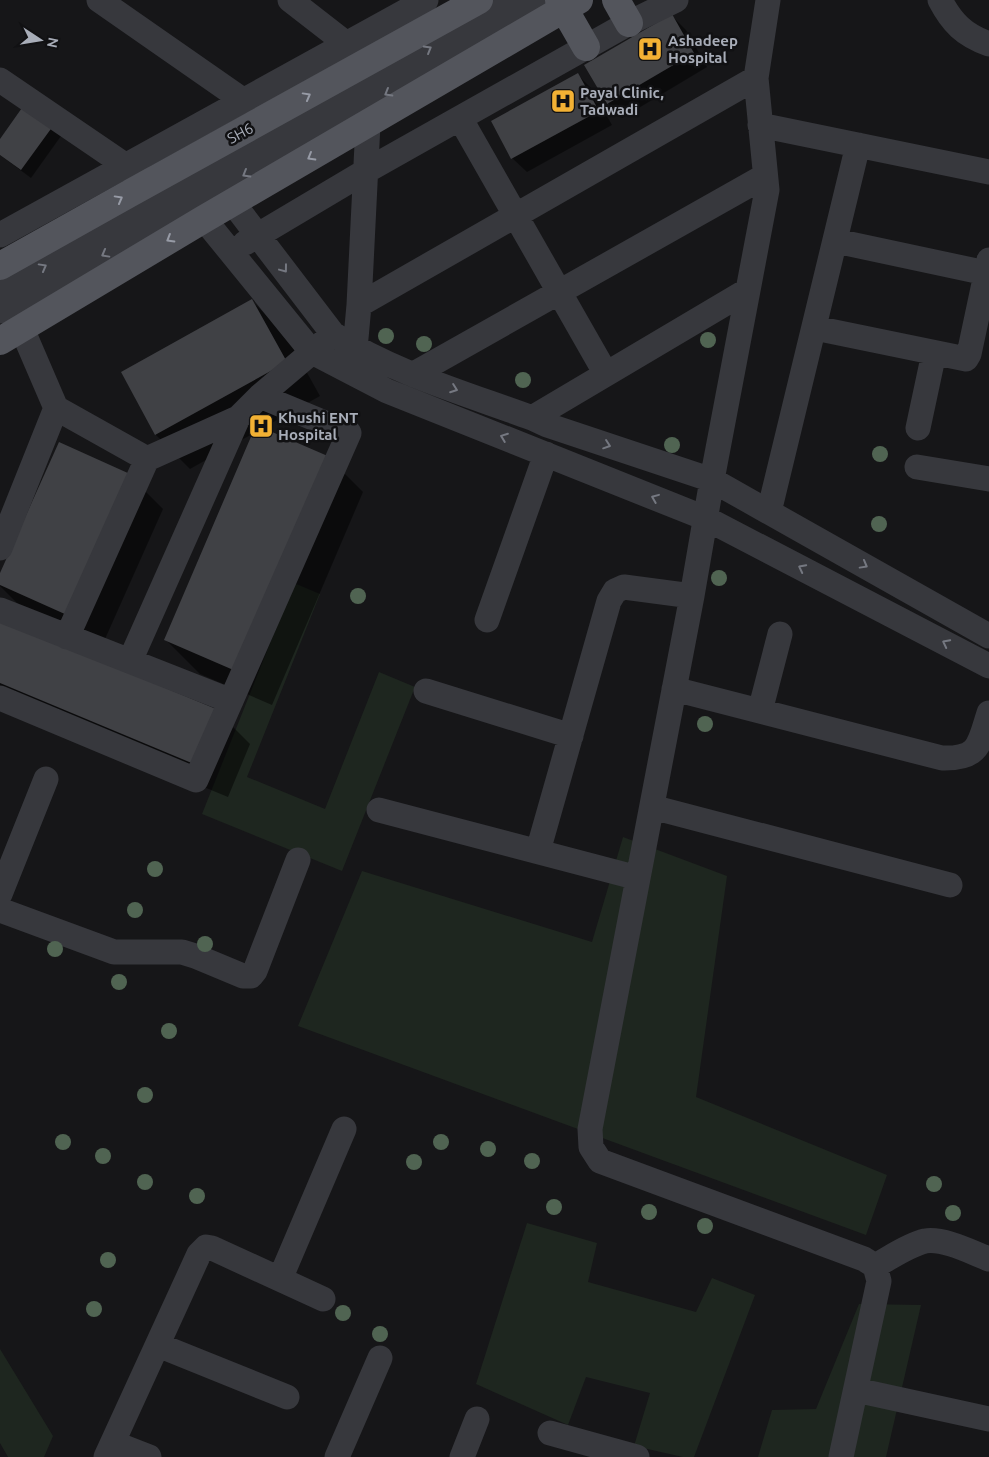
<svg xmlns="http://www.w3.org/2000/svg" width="989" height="1457" font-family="Ubuntu,sans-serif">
<rect width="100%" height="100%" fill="#161618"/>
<path fill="#1e261f" d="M294 583 320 594 247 777 325 809 379 672 415 687 342 871 202 814Z
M623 837 727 876 696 1097 887 1175 866 1235 298 1026 362 871 592 942Z
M527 1223 597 1243 588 1282 696 1312 712 1278 755 1295 694 1457H683L634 1446 650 1393 586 1377 568 1425 476 1384Z
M859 1304 921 1305 886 1457H758L772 1410 816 1409Z
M0 1349 53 1436 44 1457H8L0 1443Z"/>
<path fill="#0007" d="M672 16 686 30 707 67 622 118 608 103Z
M578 75 592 89 612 125 527 172 512 158Z
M25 107 61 136 31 178 0 155V141Z
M252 301 286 335 320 396 261 429 329 458 363 492 272 705 200 674 166 640 254 433 190 469 156 435 122 373Z
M129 475 163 509 101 648 31 617 0 586V576Z
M0 621 216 710 250 744 228 797 10 707 0 697Z"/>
<path fill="#404145" d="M672 14 694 53 607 104 584 65Z
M578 73 599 111 511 159 491 121Z
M24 105 53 126 21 170 0 155V139Z
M252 299 287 362 155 435 121 372Z
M256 425 330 457 238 672 164 640Z
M59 442 130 474 67 615 0 585V573Z
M0 619 216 709 194 764 0 683Z"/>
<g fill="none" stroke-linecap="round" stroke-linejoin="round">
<path stroke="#37383d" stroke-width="25" d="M99 0 244 101
M290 0 357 52
M768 0 756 78 767 190 712 480 692 596 590 1129 591 1147 600 1161 864 1259 875 1266 879 1281 841 1457
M940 0C952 23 964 35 989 44
M0 80 138 174
M460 118 606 374
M760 125 989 172
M233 203 333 334C391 372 467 394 532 418L547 425 712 480 989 636
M204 219 312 352 387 391 705 518 989 666
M0 235 426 0
M836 241 986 273
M245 243 366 171 629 23 676 0
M0 291 139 214 514 0
M359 305 756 78
M0 311 148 230 552 0
M815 328 966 359 969 354 989 260
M22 329 56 408
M355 349 359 305 368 124
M414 374 765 176
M532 418 748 290
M918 428 934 353
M917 467 989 479
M769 512 858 145
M0 548 56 408 147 459 238 418 260 396 325 341
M0 610 231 701
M487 620 546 454
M67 637 147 459
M130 661 238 418
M674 689 942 758C980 759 979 744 989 713
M426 691 571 736
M0 698 196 780 349 433 260 396
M760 711 780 634
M652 807 950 885
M379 810 638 878
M538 851 609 601 615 591 624 587 692 596
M0 894 46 779
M0 910 114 952H182L195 956 243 976H251L255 971 298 860
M875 1266C890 1258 908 1245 925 1241 944 1238 971 1252 989 1259
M280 1279 344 1129
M158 1345 287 1397
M856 1390 989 1419
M550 1433 637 1457
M113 1443 149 1457
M106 1457 199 1254 206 1247 212 1248 323 1299
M337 1457 380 1358
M462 1457 477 1419"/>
<path stroke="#53555c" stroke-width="28" d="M559 0 586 47
M616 0 629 23
M0 266C159 176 320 89 479 0
M0 341 204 219 579 0"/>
</g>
<g fill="#506452">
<circle cx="386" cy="336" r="8"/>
<circle cx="708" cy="340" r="8"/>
<circle cx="424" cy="344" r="8"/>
<circle cx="523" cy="380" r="8"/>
<circle cx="672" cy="445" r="8"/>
<circle cx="880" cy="454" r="8"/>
<circle cx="879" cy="524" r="8"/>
<circle cx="719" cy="578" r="8"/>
<circle cx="358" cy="596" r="8"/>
<circle cx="705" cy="724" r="8"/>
<circle cx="155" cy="869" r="8"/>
<circle cx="135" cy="910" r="8"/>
<circle cx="205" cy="944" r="8"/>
<circle cx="55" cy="949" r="8"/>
<circle cx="119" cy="982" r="8"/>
<circle cx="169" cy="1031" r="8"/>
<circle cx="145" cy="1095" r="8"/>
<circle cx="63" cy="1142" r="8"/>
<circle cx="441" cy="1142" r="8"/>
<circle cx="488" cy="1149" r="8"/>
<circle cx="103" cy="1156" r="8"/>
<circle cx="532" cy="1161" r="8"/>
<circle cx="414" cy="1162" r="8"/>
<circle cx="145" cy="1182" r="8"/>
<circle cx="934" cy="1184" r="8"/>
<circle cx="197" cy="1196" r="8"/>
<circle cx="554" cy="1207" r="8"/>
<circle cx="649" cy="1212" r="8"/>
<circle cx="953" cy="1213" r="8"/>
<circle cx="705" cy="1226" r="8"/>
<circle cx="108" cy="1260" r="8"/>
<circle cx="94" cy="1309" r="8"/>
<circle cx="343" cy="1313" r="8"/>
<circle cx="380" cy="1334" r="8"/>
</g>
<defs><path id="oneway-chevron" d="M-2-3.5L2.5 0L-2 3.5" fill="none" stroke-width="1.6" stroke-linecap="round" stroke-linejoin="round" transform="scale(1.25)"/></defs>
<g stroke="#757881">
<use href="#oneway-chevron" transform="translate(428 49) rotate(-30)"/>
<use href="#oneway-chevron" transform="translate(388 93) rotate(150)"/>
<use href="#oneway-chevron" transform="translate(246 174) rotate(150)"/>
<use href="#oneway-chevron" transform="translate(105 254) rotate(151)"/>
<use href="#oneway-chevron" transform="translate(43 267) rotate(-29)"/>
<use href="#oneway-chevron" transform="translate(284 269) rotate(53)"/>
<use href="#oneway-chevron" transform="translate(454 389) rotate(20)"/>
<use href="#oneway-chevron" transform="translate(504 437) rotate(-159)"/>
<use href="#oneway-chevron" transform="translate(607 445) rotate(19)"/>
<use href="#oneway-chevron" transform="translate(655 498) rotate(-158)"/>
<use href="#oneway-chevron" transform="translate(864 565) rotate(29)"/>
<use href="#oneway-chevron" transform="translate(802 568) rotate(-153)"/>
<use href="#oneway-chevron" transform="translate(946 643) rotate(-153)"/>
</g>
<g stroke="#979ba6">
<use href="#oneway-chevron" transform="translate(307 96) rotate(-29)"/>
<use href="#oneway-chevron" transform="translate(311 157) rotate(150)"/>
<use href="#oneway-chevron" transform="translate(119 199) rotate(-29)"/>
<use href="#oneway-chevron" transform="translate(170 239) rotate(149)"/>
</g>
<defs>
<symbol id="hospital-square" viewBox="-11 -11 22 22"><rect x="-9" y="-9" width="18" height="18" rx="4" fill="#f2b134" stroke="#111113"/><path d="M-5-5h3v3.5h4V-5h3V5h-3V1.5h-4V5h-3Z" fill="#111"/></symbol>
</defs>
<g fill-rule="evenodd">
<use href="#hospital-square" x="636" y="35" width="28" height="28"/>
<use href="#hospital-square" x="549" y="87" width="28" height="28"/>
<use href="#hospital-square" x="247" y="412" width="28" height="28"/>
</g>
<g text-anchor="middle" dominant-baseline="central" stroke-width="5" stroke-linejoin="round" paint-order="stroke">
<g font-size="15" font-weight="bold" fill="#a8adb8" stroke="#111113" text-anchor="start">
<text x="668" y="40">Ashadeep<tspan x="668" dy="17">Hospital</tspan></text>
<text x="580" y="92">Payal Clinic,<tspan x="580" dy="17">Tadwadi</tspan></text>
<text x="278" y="417">Khushi ENT<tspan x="278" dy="17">Hospital</tspan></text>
</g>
<g font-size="15" fill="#a8adb8" stroke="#111113">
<text transform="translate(240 133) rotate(-28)">SH6</text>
</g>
</g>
<g transform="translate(40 40) rotate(102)" stroke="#111113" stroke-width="4" paint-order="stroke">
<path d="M0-4L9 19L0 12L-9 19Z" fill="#a8adb8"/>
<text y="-8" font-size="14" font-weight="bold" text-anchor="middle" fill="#a8adb8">N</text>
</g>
</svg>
